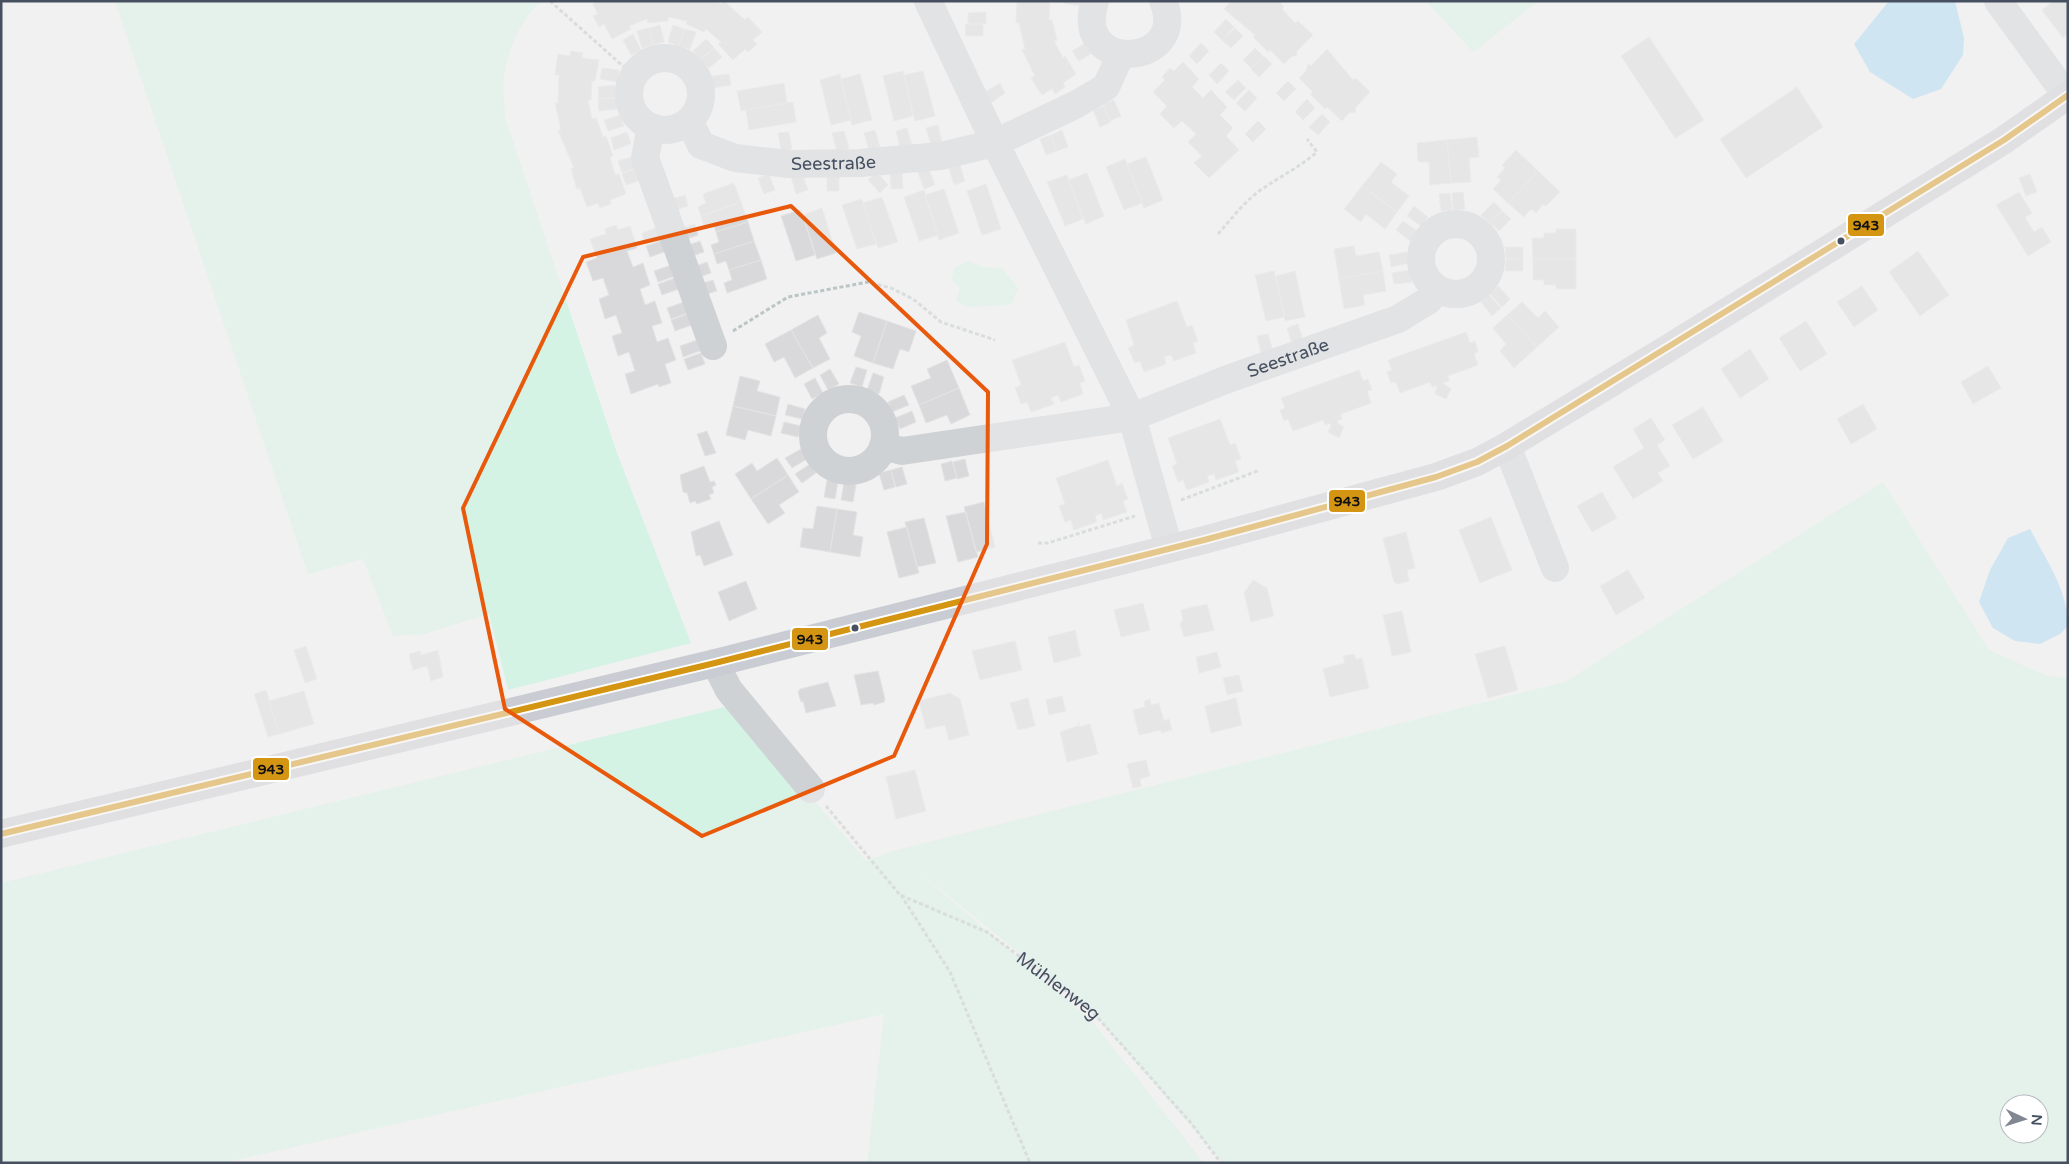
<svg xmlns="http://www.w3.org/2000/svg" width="2069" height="1164" font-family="'Varela Round',sans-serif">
<rect width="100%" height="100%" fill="#f2f1f1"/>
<path fill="#d4f3e4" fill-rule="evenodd" d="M115 1H541C520 20 507 51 504 78 502 90 505 104 505 117L617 453 691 643 508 690 489 614 424 634 393 636 363 559 308 574Z
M1426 1H1539L1473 52Z
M968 261 983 267 1002 268 1018 288 1011 305 967 307 956 301 960 287 951 280 955 267Z
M1883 482 1989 650 2047 676 2068 678V1163H1223L1091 1011 915 869 1093 1022 1204 1163H867L884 1014 223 1163H1V883L733 705 866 861 893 851 1565 682ZM2009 1104H2039V1134H2009Z"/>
<path fill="#a5d7f4" d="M1889 1H1955L1964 38 1963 55 1941 89 1913 99 1870 72 1854 44Z
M2030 529C2046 560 2068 590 2068 626L2060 634 2040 644 2015 641 1993 628 1979 602 1990 570 2008 538Z"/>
<path fill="#d9d9db" stroke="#e3e3e4" d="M597 1H715L721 4 724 1 745 20 748 17 762 32 753 40 757 44 748 52 745 49 733 60 718 44 721 42 706 29 704 32 686 24 687 21 668 17V21L648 23 647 19 629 26 631 29 612 39 604 24 599 27 593 16 598 14 593 4Z
M1017 1H1050L1049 20H1052L1057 40 1054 41 1063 58 1065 56 1076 74 1063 83 1065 87 1055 94 1052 89 1042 95 1031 78 1035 76 1022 50 1025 49 1019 23H1016Z
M1063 1H1081L1080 6 1063 3Z
M1279 1 1284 7 1282 9 1295 23 1298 21 1313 35 1297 51V55L1291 57 1284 64 1270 50 1268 52 1253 37 1255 35 1224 9 1231 1Z
M2053 1H2068V34L2063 38 2042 10Z
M986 12V24H968V13Z
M1226 19 1234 27 1222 40 1214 32Z
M965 24H983V36H966Z
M660 25 664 42 653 45 649 28Z
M673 25 684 29 679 46 668 42Z
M649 28 653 45 642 48 637 31Z
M1235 28 1243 36 1231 48 1222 40Z
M684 29 696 32 690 49 679 46Z
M633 34 641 50 631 55 623 40Z
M1649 37 1704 120 1675 138 1621 56Z
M706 39 714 47 701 59 693 51Z
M1087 42 1094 52 1079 61 1072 51Z
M1201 43 1209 51 1197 64 1189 56Z
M714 48 722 57 709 68 701 60Z
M1255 48 1263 56 1251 68 1243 60Z
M1327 49 1353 80 1356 78 1370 92 1355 108 1356 112 1349 113 1342 121 1327 107 1325 109 1310 94 1313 92 1299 78 1306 71 1308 64 1311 66Z
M571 51 583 53 582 58 599 60 595 81H592L591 100H588L592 119 596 118 603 137 606 136 613 156 610 157 615 175 619 174 626 194 610 200 611 204 600 208 598 203 587 207 580 188 577 189 571 169 574 168 558 131 561 130 555 103H558L559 75H555L558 54 570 56Z
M1264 56 1272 64 1259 77 1251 69Z
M1183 62 1199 79 1192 87 1203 98 1211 90 1227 107 1220 115 1233 128 1226 136 1239 150 1209 178 1194 163 1202 156 1188 142 1196 134 1182 121 1174 128 1160 114 1167 106 1153 92 1165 80 1162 77 1170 68 1174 71Z
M1221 63 1229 71 1217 84 1209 75Z
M602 68 619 70 618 82 600 79Z
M903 71 913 116 894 121 883 76Z
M923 71 935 116 915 121 904 75Z
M729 74 731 85 713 88 712 76Z
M840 74 851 120 831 125 820 80Z
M860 74 872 120 852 125 841 79Z
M1238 80 1246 88 1234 100 1225 92Z
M1288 81 1296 89 1284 101 1276 93Z
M784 83 787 103 741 111 737 91Z
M1000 83 1005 93 991 103 985 92Z
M615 85 616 97 599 99 598 87Z
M1797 87 1823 127 1746 178 1720 139Z
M1249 90 1257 98 1245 111 1236 103Z
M616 98 617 109 599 111 598 99Z
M1307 99 1315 108 1303 120 1295 112Z
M1114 100 1121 116 1110 121 1103 104Z
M793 102 796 122 749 130 746 110Z
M1104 106 1111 122 1100 127 1093 110Z
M1322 114 1330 122 1318 135 1309 127Z
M620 115 624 126 608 131 604 120Z
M1258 121 1266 129 1253 142 1245 134Z
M938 125 942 142 931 145 926 128Z
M907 128 912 145 900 148 896 131Z
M875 130 880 147 869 150 864 133Z
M1062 130 1068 147 1057 151 1051 135Z
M844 131 849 148 837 151 832 133Z
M627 132 631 144 614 150 611 138Z
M789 132 792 149 781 151 778 133Z
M1051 135 1057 151 1046 155 1040 139Z
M1477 137 1479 157 1469 158 1471 182 1451 183 1447 140Z
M1447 140 1451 183 1430 185 1429 162H1418L1417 143Z
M1516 150 1538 171 1508 203 1493 189 1501 180 1497 177 1505 168 1502 165Z
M635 156 639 167 622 173 618 161Z
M1146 157 1163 200 1144 208 1127 164Z
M1125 159 1142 203 1124 210 1106 167Z
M1381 162 1397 174 1391 182 1409 196 1397 212 1362 186Z
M960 165 965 181 954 185 949 168Z
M638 168 643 179 626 185 622 174Z
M929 169 935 185 924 189 918 172Z
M902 171 903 189H891L890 172Z
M1538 171 1560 192 1546 206 1543 204 1536 213 1531 209 1524 217 1508 203Z
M877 172 888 185 880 193 868 180Z
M802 173 808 190 796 194 791 177Z
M839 173V191H827V174Z
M1087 173 1104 216 1086 224 1068 180Z
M769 174 775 190 764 194 758 178Z
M2030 174 2037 192 2026 196 2019 178Z
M1067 175 1083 219 1065 226 1047 182Z
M734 183 741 202 701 216 698 207 706 203 703 194Z
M986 184 1001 229 982 235 967 191Z
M1362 186 1397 212 1385 229 1366 214 1361 222 1344 209Z
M944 189 959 233 939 240 925 195Z
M924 190 938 235 919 241 904 197Z
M1463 192 1465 209 1453 210 1452 193Z
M2019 192 2032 213 2025 217 2034 232 2042 227 2051 242 2028 256 1996 205Z
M1450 193 1452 210 1441 211 1439 194Z
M685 195 688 206 671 212 668 200Z
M882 197 898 242 878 248 863 203Z
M862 199 876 244 857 249 842 205Z
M741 202 748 222 716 232 713 223 704 226 701 216Z
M1494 202 1502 210 1490 223 1481 215Z
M1414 206 1428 217 1421 226 1407 216Z
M822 208 836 253 817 259 803 215Z
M801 210 815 255 796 261 781 216Z
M1502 211 1511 219 1499 231 1490 223Z
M1403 221 1417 231 1410 241 1396 230Z
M748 222 754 241 714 254 711 245 719 242 716 232Z
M695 224 698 235 681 241 678 229Z
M616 225 618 230 630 226 637 248 627 251 633 267 643 263 650 285 640 289 645 305 655 301 662 323 652 326 657 342 668 338 676 360 665 364 671 383 659 387 658 384 631 394 625 374 635 371 629 352 618 356 612 336 622 333 616 315 605 319 599 299 609 295 603 278 593 281 586 262 597 258 590 239 606 234 605 229Z
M658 227 662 238 645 244 642 233Z
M1556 229H1576V259H1533L1532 238H1544V233H1556Z
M663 240 667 251 650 257 646 246Z
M700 241 704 252 687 258 683 247Z
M754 241 761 260 729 270 726 261 717 264 714 254Z
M1354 246 1356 256 1379 252 1383 271 1339 279 1334 249Z
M1505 247H1523V259H1506Z
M1918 251 1949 295 1920 316 1889 272Z
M1407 252 1409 263 1391 267 1389 255Z
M1506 259H1523V271H1505Z
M1533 259H1576V289H1556V285H1544V280H1533Z
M761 260 767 279 727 293 724 283 732 280 729 270Z
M707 262 711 273 694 279 690 268Z
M671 265 675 276 658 282 654 271Z
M1410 270 1412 282 1394 284 1392 273Z
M1274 271 1285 317 1266 321 1255 275Z
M1295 271 1305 317 1285 321 1276 276Z
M1383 271 1386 291 1363 295 1365 305 1344 309 1339 279Z
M675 278 679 289 662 295 658 284Z
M713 280 717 291 700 296 696 285Z
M1498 286 1510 299 1502 307 1490 294Z
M1862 286 1878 310 1854 327 1837 302Z
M1489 295 1501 308 1492 316 1481 302Z
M1177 301 1187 327 1192 325 1198 341 1193 343 1196 353 1174 361 1171 355 1164 357 1166 364 1144 372 1140 361 1135 363 1128 348 1134 345 1126 320Z
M684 302 688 313 671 319 667 308Z
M1522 302 1538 318 1545 311 1559 327 1537 347 1507 315Z
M859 312 887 321 873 363 854 356 861 336 852 332Z
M688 314 692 325 675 331 671 320Z
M818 315 827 333 819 338 830 359 813 368 791 330Z
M1507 315 1537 347 1514 368 1500 351 1506 344 1493 328Z
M887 321 916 331 909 352 900 349 893 369 873 363Z
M1806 321 1827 354 1800 371 1779 338Z
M1298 324 1303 340 1292 344 1287 328Z
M791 330 813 368 795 378 784 357 774 362 765 344Z
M1466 332 1470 343 1475 341 1478 352 1474 354 1478 365 1448 376 1449 381 1443 383 1451 389 1446 399 1435 394 1437 385 1432 387 1430 382 1400 393 1396 382 1391 383 1387 372 1392 370 1388 360Z
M1268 334 1273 351 1261 353 1257 336Z
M697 340 700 351 683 357 680 346Z
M1065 342 1074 367 1079 365 1085 381 1080 383 1083 394 1061 402 1058 395 1051 398 1054 404 1031 412 1027 402 1021 404 1015 388 1021 385 1012 360Z
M1750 349 1769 379 1740 398 1721 369Z
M701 353 705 364 688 370 684 359Z
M947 360 959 388 919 405 911 386 931 378 927 369Z
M1988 366 2001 388 1973 404 1961 382Z
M856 367 867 370 862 387 850 383Z
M830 369 839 384 828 390 820 375Z
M1359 370 1363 381 1368 379 1372 390 1367 391 1371 403 1341 414 1342 419 1337 421 1338 423 1344 427 1339 438 1328 432 1331 426 1330 423 1325 425 1323 420 1293 431 1288 419 1284 421 1280 410 1285 408 1281 398Z
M873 373 884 377 879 394 867 390Z
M740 376 760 381 757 391 780 397 776 416 733 406Z
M815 378 823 393 812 399 804 384Z
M959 388 970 415 951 424 947 415 926 423 919 405Z
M904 395 909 405 892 412 888 402Z
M788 404 805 409 802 419 785 415Z
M1863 404 1877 429 1851 444 1837 419Z
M733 406 776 416 771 436 748 430 745 440 726 435Z
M1703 407 1723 441 1693 459 1672 425Z
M912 411 916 422 900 429 895 418Z
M1651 418 1665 440 1657 445 1670 466 1658 473 1663 481 1633 499 1613 467 1644 448 1633 429Z
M1220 419 1230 445 1235 443 1241 459 1235 461 1239 472 1216 480 1214 474 1207 476 1209 482 1187 490 1183 480 1178 482 1172 466 1177 464 1168 438Z
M784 422 801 426 798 437 781 433Z
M707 431 716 453 705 456 697 434Z
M801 449 807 459 792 468 785 458Z
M777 458 788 475 751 499 735 474 752 463 757 471Z
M965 459 969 476 957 479 953 462Z
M1108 460 1117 486 1122 483 1128 499 1123 501 1127 512 1103 520 1101 513 1095 516 1097 522 1074 530 1071 520 1065 522 1059 506 1065 504 1056 478Z
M952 461 957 478 945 481 941 464Z
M810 464 816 473 802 483 795 474Z
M704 466 710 482 714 481 716 485 712 487 714 493 709 495 711 499 697 504 695 501 690 503 687 493 683 492 680 475Z
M902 467 907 484 896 487 891 470Z
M891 470 895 487 884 490 879 473Z
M788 475 799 492 779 505 785 513 768 524 751 499Z
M827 480 838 482 835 499 824 497Z
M844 483 856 485 853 502 841 500Z
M1602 492 1617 518 1592 532 1577 506Z
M984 502 995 547 976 552 964 507Z
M817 506 837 509 830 552 800 547 803 528 813 529Z
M837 509 857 512 853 535 863 537 860 557 830 552Z
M966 512 978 557 958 562 946 516Z
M1491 517 1512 570 1480 583 1459 530Z
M924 518 936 563 917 567 905 522Z
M719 521 733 555 704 566 700 555 696 556 691 532Z
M907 527 919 573 899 578 887 532Z
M1406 532 1415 568 1407 570 1409 581 1397 584 1394 582 1383 538Z
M1628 570 1645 598 1616 615 1600 586Z
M1253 580 1267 588 1274 616 1251 622 1244 593Z
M746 581 757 609 729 621 718 592Z
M1143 603 1150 630 1121 637 1114 610Z
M1207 604 1214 630 1184 637 1180 624 1183 619 1181 610Z
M1402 611 1411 652 1392 656 1383 615Z
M1075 630 1081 656 1054 663 1048 637Z
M1015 641 1022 670 980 680 972 651Z
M306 646 317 679 305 683 294 650Z
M1505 646 1518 690 1488 698 1475 654Z
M438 650 443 677 431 681 427 666 413 670 409 654 420 651 421 655Z
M1217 652 1221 667 1199 673 1196 657Z
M1354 654 1356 659 1362 658 1369 688 1330 697 1323 669 1345 663 1343 656Z
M878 671 885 699 884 702 874 705 873 703 861 705 854 675Z
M1239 675 1243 691 1227 695 1223 678Z
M828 682 836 706 806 713 803 701 801 702 798 692 800 689Z
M266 690 279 734 268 737 254 694Z
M304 691 314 724 279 734 269 701Z
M950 693 960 699 969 735 949 740 945 725 926 729 919 701Z
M1062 696 1066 711 1049 715 1046 700Z
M1028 698 1035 726 1018 730 1010 703Z
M1236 698 1242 725 1211 733 1205 706Z
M1150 699 1151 705 1159 703 1164 721 1169 719 1172 730 1161 733V730L1139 735 1133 710 1145 707 1144 701Z
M1079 722V727L1090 724 1098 754 1067 762 1060 732 1078 726Z
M1146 760 1150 776 1140 779 1141 786 1133 788 1127 764Z
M915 770 926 811 896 819 886 777Z"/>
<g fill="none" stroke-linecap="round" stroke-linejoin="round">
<g stroke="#bac6c5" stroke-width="3" stroke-dasharray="4 2.5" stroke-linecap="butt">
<path d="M550 1 634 76"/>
<path d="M1218 234C1232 218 1245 201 1262 189 1281 176 1300 167 1317 152L1307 139"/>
<path d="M733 331 788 297 868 282 891 288 913 299 941 322 995 340"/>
<path d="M1181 500 1260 470"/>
<path d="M1038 543H1048L1135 516"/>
<path id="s1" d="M826 806 900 895 987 932 1091 1010 1191 1123 1221 1163"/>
<path d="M901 895 950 972 1030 1163"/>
</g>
<g stroke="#cfd2d5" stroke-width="28">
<path d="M928 1 995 143 1132 417 1169 548"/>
<path d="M1095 1C1071 76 1191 67 1163 1"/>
<path d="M1998 1 2067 96"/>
<circle cx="665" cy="94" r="36"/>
<path id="s2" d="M689 121 701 145 735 158 789 164 860 163 941 156 995 143 1075 105 1106 87 1121 54"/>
<path d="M651 127 645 158 713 346"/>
<circle cx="1456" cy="259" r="35"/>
<circle cx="849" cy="435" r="36"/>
<path id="s3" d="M883 446 902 451 1132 417 1228 379 1398 319 1429 300 1437 289"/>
<path d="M1507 446 1555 568"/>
<path d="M715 663 729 690 811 789"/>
</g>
<path stroke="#c9ccd2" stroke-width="28" d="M1 834 715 663 1204 540 1436 477 1477 462 1507 446 1672 346 2004 140 2068 95"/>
<defs>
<path id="bus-1" d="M1 834 715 663 1204 540 1436 477 1477 462 1507 446 2004 140 2068 95"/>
</defs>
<use href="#bus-1" stroke="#fff" stroke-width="10"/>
<use href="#bus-1" stroke="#d49513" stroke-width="6"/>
</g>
<path d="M0 0H2069V1164H0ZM791 206 988 392 987 544 894 756 702 836 505 709 463 508 583 257Z" fill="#f2f1f1" fill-opacity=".55" fill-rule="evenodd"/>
<path fill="none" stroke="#e8590c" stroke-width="4" stroke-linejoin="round" d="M791 206 988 392 987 544 894 756 702 836 505 709 463 508 583 257Z"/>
<g fill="#465060" stroke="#fff" stroke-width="2">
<circle cx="1841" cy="241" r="4.5"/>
<circle cx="855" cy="628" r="4.5"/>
</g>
<g text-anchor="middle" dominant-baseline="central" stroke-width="4" stroke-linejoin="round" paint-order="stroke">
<g font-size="18" fill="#465060" stroke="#fff">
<text stroke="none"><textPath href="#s2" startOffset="162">Seestraße</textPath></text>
<text stroke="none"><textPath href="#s3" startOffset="419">Seestraße</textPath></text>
<text stroke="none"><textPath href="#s1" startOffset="300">Mühlenweg</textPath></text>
</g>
</g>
<g stroke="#fff" stroke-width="2">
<rect x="1847" y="213" width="38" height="24" rx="5" fill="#d49513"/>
<rect x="1328" y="489" width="38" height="24" rx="5" fill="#d49513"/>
<rect x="791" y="627" width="38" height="24" rx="5" fill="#d49513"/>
<rect x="252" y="757" width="38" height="24" rx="5" fill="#d49513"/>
</g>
<g font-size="14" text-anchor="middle" font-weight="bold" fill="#111">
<text x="1866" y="230">943</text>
<text x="1347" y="506">943</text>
<text x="810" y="644">943</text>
<text x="271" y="774">943</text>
</g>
<rect width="2069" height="1164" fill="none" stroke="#465060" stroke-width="5"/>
<g transform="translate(2024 1119) rotate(94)"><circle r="24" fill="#ffffff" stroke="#b5b9bf"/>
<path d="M0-4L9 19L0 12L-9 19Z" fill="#828893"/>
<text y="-8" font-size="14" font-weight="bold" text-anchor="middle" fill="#465060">N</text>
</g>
</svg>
